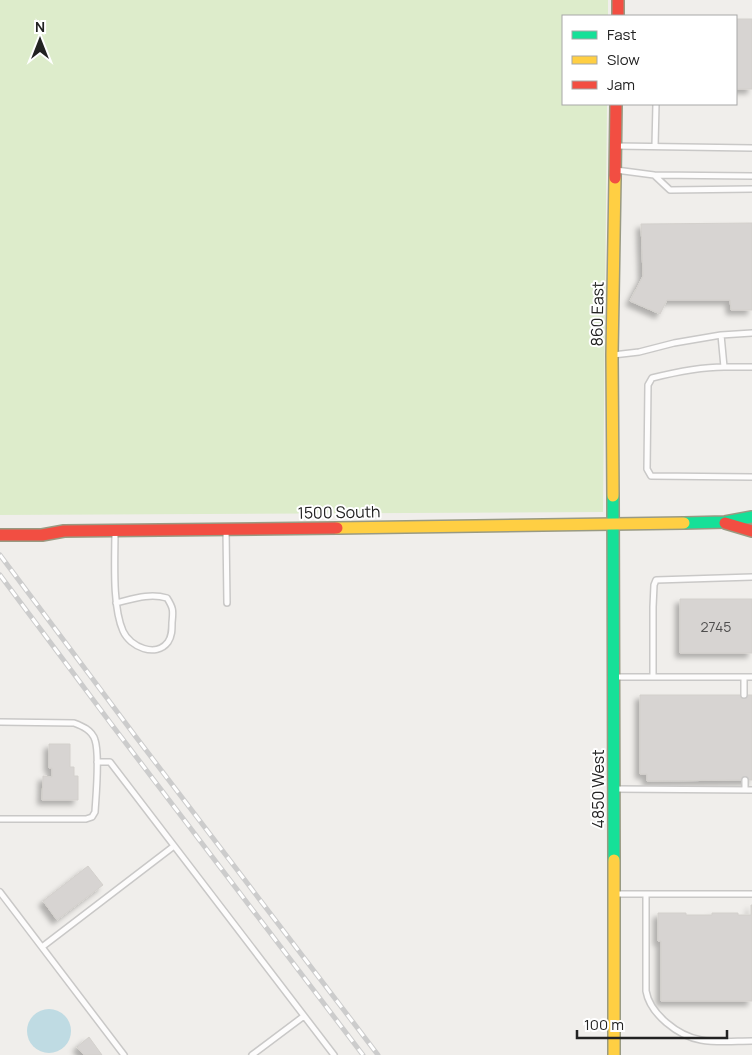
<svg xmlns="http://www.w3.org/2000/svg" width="752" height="1055" font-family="Manrope,sans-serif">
<defs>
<filter id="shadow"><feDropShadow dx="-4.5" dy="4.5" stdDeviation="2.5" flood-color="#0004"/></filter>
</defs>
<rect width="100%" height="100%" fill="#f0eeeb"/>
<path fill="#ddeccb" d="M0 0H608V16H563V104H607L603 512 0 515Z"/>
<path fill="#bfdbe3" d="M27 1031a22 22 0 1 1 44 0a22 22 0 1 1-44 0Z"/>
<path fill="#d7d4d2" stroke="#d3d0cc" filter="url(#shadow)" d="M736 19H752V89H736Z
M752 223V310H731L730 300H667L660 314 630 301 643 276 641 224Z
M680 599H752V653H680Z
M640 695H752V780L647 781V774H640Z
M49 744H70V767H74V776H78V800H42L43 776 52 777V768H49Z
M88 866 103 885 57 920 43 901Z
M751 905H752V1001H661V941H658V913H686V915H712V913H738V915H751Z
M89 1037 102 1055H84L77 1047Z"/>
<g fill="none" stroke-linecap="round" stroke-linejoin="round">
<defs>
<path id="lane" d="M616 146 752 148
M655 146 656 104
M616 170 654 175 670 190 752 189
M654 175 752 176
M721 335 724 367C699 367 676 372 652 378L648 385 647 469 651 476 752 477
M613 355 639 352 674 343 721 335 752 333
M724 367H752
M226 530 227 603
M115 531C115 559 112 606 123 631 130 647 156 658 168 642 172 636 172 630 172 623 173 611 174 609 167 598 149 593 133 599 116 603
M615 677H752
M653 677V607L654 585 656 580 752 577
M744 677V695
M0 722 74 723C82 726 92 730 95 740 100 755 96 795 95 812L92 817 86 819H0
M97 762H110L334 1055
M745 780V790
M615 789 752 790
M0 892 124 1055
M615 894H752
M646 894V991C650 1014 678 1036 701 1040 717 1043 736 1041 752 1041
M42 947 174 846
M252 1055 304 1016"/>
<path id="fast" d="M613 496 614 860
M684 523 725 522 752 517"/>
<path id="slow" d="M613 496 612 355 615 178
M337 528 684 523
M614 860V1055"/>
<path id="jam" d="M618 0V16
M615 178 616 104
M725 523 752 531
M0 535H42L64 531 337 528"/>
</defs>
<use href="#lane" stroke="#c9c8c7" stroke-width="8"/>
<use href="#fast" stroke="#999a82" stroke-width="14"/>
<use href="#slow" stroke="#999a82" stroke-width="14"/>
<use href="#jam" stroke="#999a82" stroke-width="14"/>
<use href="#lane" stroke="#fdfcfc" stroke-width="5"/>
<use href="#fast" stroke="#16e098" stroke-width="11"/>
<use href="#slow" stroke="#ffcf43" stroke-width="11"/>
<use href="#jam" stroke="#f24e42" stroke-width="11"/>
<defs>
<path id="rail" d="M0 555 136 737 378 1055
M0 575 112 725 363 1055"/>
</defs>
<use href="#rail" stroke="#ccc" stroke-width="5"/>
<use href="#rail" stroke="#fff" stroke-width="3" stroke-dasharray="9" stroke-linecap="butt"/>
</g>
<g text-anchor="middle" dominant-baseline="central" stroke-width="4" stroke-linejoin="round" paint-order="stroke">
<g font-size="14" fill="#4f4e4e">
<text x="716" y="626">2745</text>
</g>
<g font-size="16" fill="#222" stroke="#fff">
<text transform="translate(597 314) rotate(-89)">860 East</text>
<text transform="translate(339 512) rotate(-1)">1500 South</text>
<text transform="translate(598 789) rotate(-90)">4850 West</text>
</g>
</g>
<rect x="562" y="15" width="175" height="90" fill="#ffffff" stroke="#a7a7a7"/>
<rect x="572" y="31" width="25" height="8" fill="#16e098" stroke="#a7a7a7"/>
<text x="607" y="40" font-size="15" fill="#222222">Fast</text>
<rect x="572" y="56" width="25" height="8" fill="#ffcf43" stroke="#a7a7a7"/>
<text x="607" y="65" font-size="15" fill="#222222">Slow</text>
<rect x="572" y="81" width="25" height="8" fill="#f24e42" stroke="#a7a7a7"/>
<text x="607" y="90" font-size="15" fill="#222222">Jam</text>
<g transform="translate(40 40)" stroke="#ffffff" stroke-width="4" paint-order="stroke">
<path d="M0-4L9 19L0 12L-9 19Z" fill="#222222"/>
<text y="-8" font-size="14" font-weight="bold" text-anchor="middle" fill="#222222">N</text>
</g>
<path d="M577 1030v8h150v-8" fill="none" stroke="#222222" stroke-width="2.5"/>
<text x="584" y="1030" font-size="15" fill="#222222" stroke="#ffffff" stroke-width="4" paint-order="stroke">100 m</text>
</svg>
